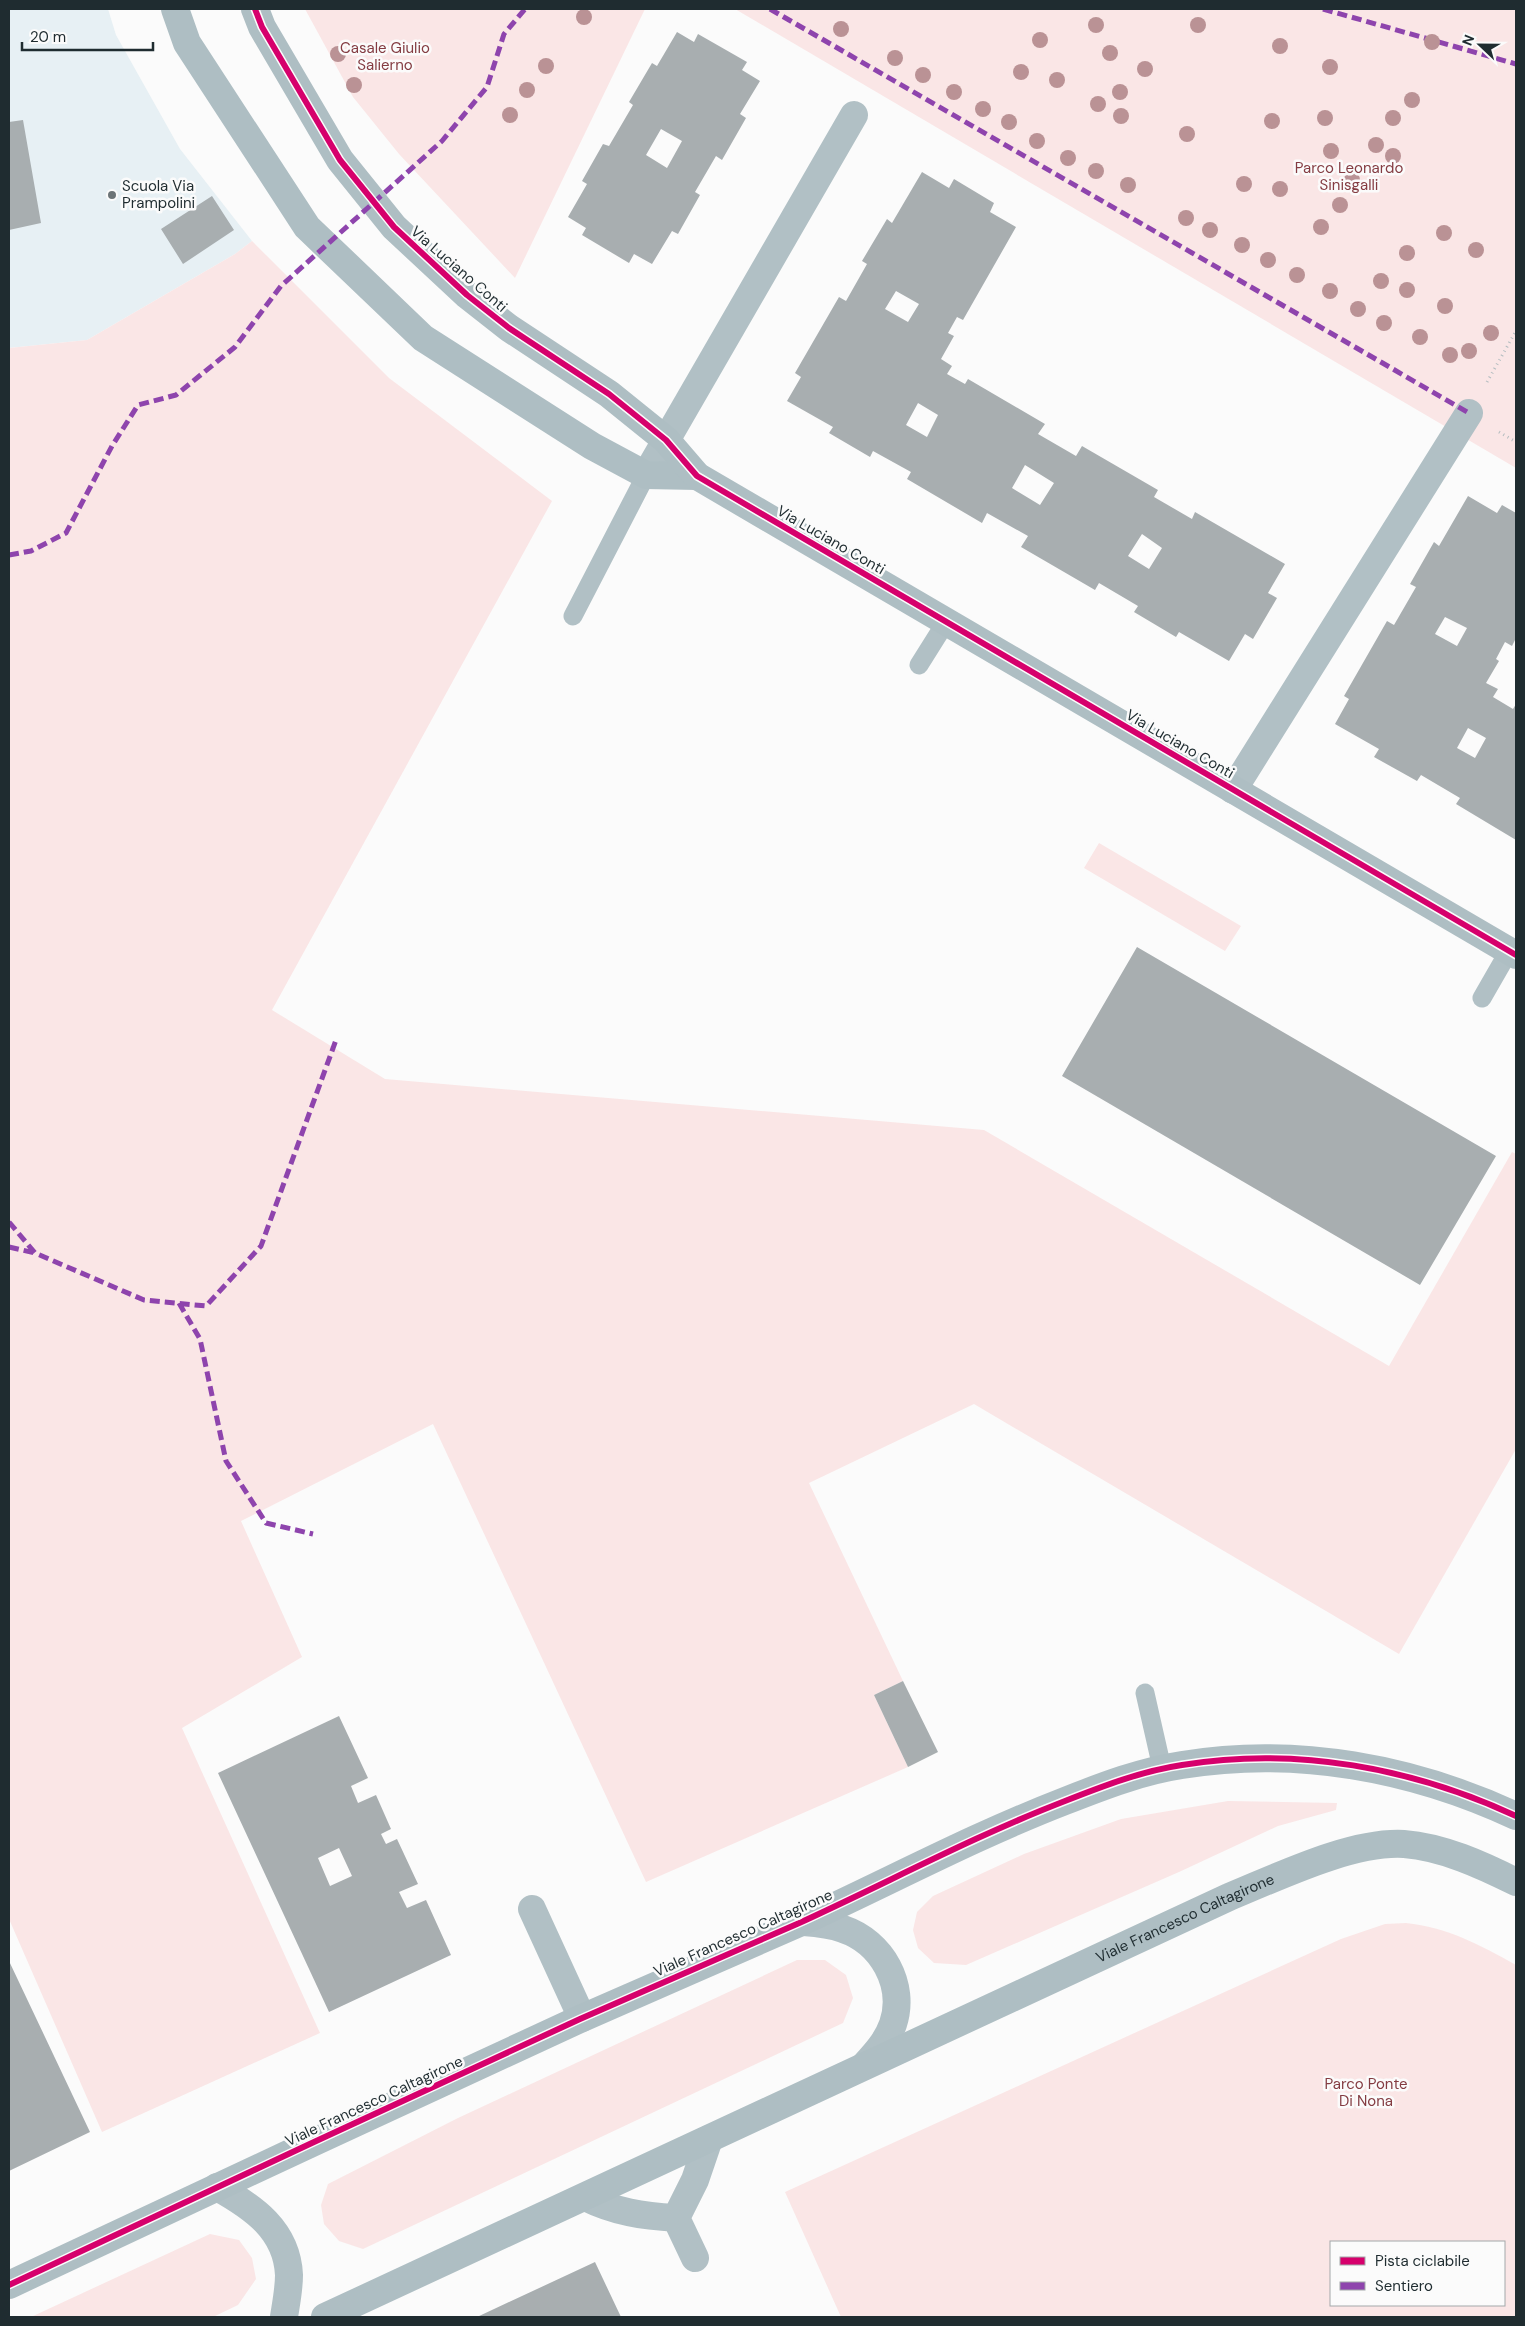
<svg xmlns="http://www.w3.org/2000/svg" width="1525" height="2326" font-family="'DM Sans',sans-serif">
<rect width="100%" height="100%" fill="#fbfbfb"/>
<path fill="#e7f0f4" d="M9 9H108L116 35 180 149 252 241 235 254 87 340 9 348Z"/>
<path fill="#fae6e6" fill-rule="evenodd" d="M305 9H645L515 278 399 154 353 97Z
M735 9H1516V468Z
M252 241 389 378 552 501 272 1010 385 1079 984 1130 1389 1366 1512 1152 1516 1154V1449L1399 1654 974 1404 809 1483 903 1681 874 1695 908 1767 646 1882 433 1424 241 1521 302 1657 182 1728 320 2033 102 2132 9 1919V348L87 340 235 254Z
M1099 843 1241 926 1225 951 1084 868Z
M1228 1801 1337 1803 1336 1810 1278 1826 1179 1872 966 1965 934 1963 918 1948 913 1930 917 1912 933 1896 1024 1854 1121 1819Z
M1406 1923C1447 1927 1480 1945 1516 1965V2317H841L785 2192 1341 1939 1385 1924ZM1331 2242H1504V2305H1331Z
M797 1960H825L846 1975 853 1998 843 2023 363 2249 339 2241 324 2224 321 2205 328 2184 458 2118Z
M210 2234 239 2240 252 2258 256 2279 238 2305 213 2317H31Z"/>
<path fill="#a8aeb0" fill-rule="evenodd" d="M677 32 694 42 698 34 747 62 742 70 760 81 740 114 746 118 722 160 716 156 695 192 700 195 678 234 672 231 652 264 634 254 629 263 582 235 586 228 568 217 587 184 582 181 603 144 609 146 633 105 629 102 652 63 657 66ZM661 129 682 141 667 168 646 155Z
M23 120 41 223 9 230V122Z
M922 172 949 188 954 179 994 203 990 212 1016 227 963 320 957 317 948 333 954 336 941 359 952 366 947 374 965 384 968 379 1045 424 1038 434 1076 456 1082 446 1158 490 1154 497 1192 519 1195 512 1285 564 1268 593 1277 598 1253 639 1245 634 1229 661 1179 632 1176 637 1134 612 1138 606 1099 583 1095 590 1021 547 1028 536 987 513 982 523 907 479 911 472 873 451 870 457 829 433 833 427 787 401 801 377 795 373 839 297 846 301 867 264 862 261 887 219 892 223ZM896 291 919 304 908 322 885 309ZM918 403 938 415 927 437 906 425ZM1025 465 1054 483 1040 505 1012 488ZM1142 534 1162 548 1149 569 1128 556Z
M212 196 234 230 183 264 161 229Z
M1468 496 1497 513 1502 505 1516 513V638L1512 646 1505 642 1496 659 1499 661 1486 683 1498 689 1493 697 1513 709 1516 704V840L1456 804 1460 798 1421 775 1417 781 1374 757 1379 749 1335 724 1349 699 1344 696 1387 621 1394 625 1416 587 1410 584 1434 542 1439 546ZM1445 617 1467 628 1457 646 1435 634ZM1468 728 1486 738 1475 758 1457 748Z
M1137 947 1496 1156 1420 1285 1062 1076Z
M903 1681 938 1752 908 1767 874 1695Z
M339 1716 368 1778 351 1786 358 1803 376 1795 391 1829 381 1834 386 1844 397 1839 418 1884 399 1892 407 1908 426 1900 451 1955 329 2012 218 1773ZM339 1848 352 1876 330 1886 318 1858Z
M9 1961 90 2132 9 2171Z
M595 2262 621 2317H477Z"/>
<g fill="none" stroke-linecap="round" stroke-linejoin="round">
<path stroke="#b4bdc0" stroke-width="3" stroke-dasharray="1 4" stroke-linecap="butt" d="M1487 382 1516 331
M1499 432 1516 442"/>
<path stroke="#b1c0c5" stroke-width="19" d="M573 616 646 475
M919 665 946 622
M1482 998 1509 951
M1145 1693 1162 1768"/>
<path stroke="#b1c0c5" stroke-width="28" d="M646 475 854 115
M1233 790 1469 413
M532 1909 582 2018
M802 1922C815 1923 830 1924 843 1929 882 1942 906 1985 893 2024 887 2041 876 2053 865 2065
M217 2187C253 2207 287 2230 289 2275 289 2289 286 2304 284 2317
M585 2197C615 2212 643 2216 676 2218
M676 2218 695 2180 709 2139
M676 2218 695 2258"/>
<g stroke="#aebec3" stroke-width="28">
<path d="M175 9 187 43 307 227 423 338 592 446 646 475 697 476"/>
<path d="M255 9 262 27 340 160 394 227 467 295 509 328 609 394 666 440 697 476 1516 955"/>
<path d="M9 2285C199 2196 389 2106 580 2019 652 1987 725 1956 797 1924 887 1883 972 1837 1065 1801 1103 1786 1142 1771 1182 1765 1296 1746 1413 1768 1516 1816"/>
<path id="s1" d="M325 2317 1229 1897C1278 1877 1351 1841 1404 1844 1443 1847 1482 1865 1516 1882"/>
</g>
<path stroke="#8e44ad" stroke-width="5" stroke-dasharray="10 5" stroke-linecap="butt" d="M770 9 1469 413
M1323 9 1516 64
M9 555 31 551 66 533 112 446 138 405 176 395 235 347 281 286 442 141 487 87 504 34 525 9
M9 1222 35 1253 144 1300 206 1306 261 1246 336 1040
M9 1247 35 1253
M179 1303 200 1339 226 1461 266 1523 313 1534"/>
<defs>
<path id="cycleway" d="M255 9 262 27 340 160 394 227 467 295 509 328 609 394 666 440 697 476 1516 955
M9 2285C199 2196 389 2106 580 2019 652 1987 725 1956 797 1924 887 1883 972 1837 1065 1801 1103 1786 1142 1771 1182 1765 1296 1746 1413 1768 1516 1816"/>
</defs>
<use href="#cycleway" stroke="#fbfbfb" stroke-width="9"/>
<use href="#cycleway" stroke="#d6006c" stroke-width="6"/>
</g>
<g fill="#ba9295">
<circle cx="584" cy="17" r="8"/>
<circle cx="1096" cy="25" r="8"/>
<circle cx="1198" cy="25" r="8"/>
<circle cx="841" cy="29" r="8"/>
<circle cx="1040" cy="40" r="8"/>
<circle cx="1432" cy="42" r="8"/>
<circle cx="1280" cy="46" r="8"/>
<circle cx="1110" cy="53" r="8"/>
<circle cx="338" cy="54" r="8"/>
<circle cx="895" cy="58" r="8"/>
<circle cx="546" cy="66" r="8"/>
<circle cx="1330" cy="67" r="8"/>
<circle cx="1145" cy="69" r="8"/>
<circle cx="1021" cy="72" r="8"/>
<circle cx="923" cy="75" r="8"/>
<circle cx="1057" cy="80" r="8"/>
<circle cx="354" cy="85" r="8"/>
<circle cx="527" cy="90" r="8"/>
<circle cx="954" cy="92" r="8"/>
<circle cx="1120" cy="92" r="8"/>
<circle cx="1412" cy="100" r="8"/>
<circle cx="1098" cy="104" r="8"/>
<circle cx="983" cy="109" r="8"/>
<circle cx="510" cy="115" r="8"/>
<circle cx="1121" cy="116" r="8"/>
<circle cx="1325" cy="118" r="8"/>
<circle cx="1393" cy="118" r="8"/>
<circle cx="1272" cy="121" r="8"/>
<circle cx="1009" cy="122" r="8"/>
<circle cx="1187" cy="134" r="8"/>
<circle cx="1037" cy="141" r="8"/>
<circle cx="1376" cy="145" r="8"/>
<circle cx="1331" cy="151" r="8"/>
<circle cx="1393" cy="156" r="8"/>
<circle cx="1068" cy="158" r="8"/>
<circle cx="1096" cy="171" r="8"/>
<circle cx="1352" cy="180" r="8"/>
<circle cx="1244" cy="184" r="8"/>
<circle cx="1128" cy="185" r="8"/>
<circle cx="1280" cy="189" r="8"/>
<circle cx="1340" cy="205" r="8"/>
<circle cx="1186" cy="218" r="8"/>
<circle cx="1321" cy="227" r="8"/>
<circle cx="1210" cy="230" r="8"/>
<circle cx="1444" cy="233" r="8"/>
<circle cx="1242" cy="245" r="8"/>
<circle cx="1476" cy="250" r="8"/>
<circle cx="1407" cy="253" r="8"/>
<circle cx="1268" cy="260" r="8"/>
<circle cx="1297" cy="275" r="8"/>
<circle cx="1381" cy="281" r="8"/>
<circle cx="1407" cy="290" r="8"/>
<circle cx="1330" cy="291" r="8"/>
<circle cx="1445" cy="306" r="8"/>
<circle cx="1358" cy="309" r="8"/>
<circle cx="1384" cy="323" r="8"/>
<circle cx="1491" cy="333" r="8"/>
<circle cx="1420" cy="337" r="8"/>
<circle cx="1469" cy="351" r="8"/>
<circle cx="1450" cy="355" r="8"/>
</g>
<circle fill="#6c7477" stroke="#fbfbfb" stroke-width="2" cx="112" cy="195" r="5"/>
<g text-anchor="middle" dominant-baseline="central" stroke-width="5" stroke-linejoin="round" paint-order="stroke">
<g font-size="15" fill="#843c42" stroke="#fbfbfb">
<text x="385" y="48">Casale Giulio<tspan x="385" dy="17">Salierno</tspan></text>
<text x="1349" y="168">Parco Leonardo<tspan x="1349" dy="17">Sinisgalli</tspan></text>
<text x="1366" y="2084">Parco Ponte<tspan x="1366" dy="17">Di Nona</tspan></text>
</g>
<g font-size="15" fill="#1f2c30" stroke="#fbfbfb" text-anchor="start">
<text x="122" y="186">Scuola Via<tspan x="122" dy="17">Prampolini</tspan></text>
</g>
<g font-size="15" fill="#1f2c30" stroke="#fbfbfb">
<text transform="translate(459 269) rotate(41)">Via Luciano Conti</text>
<text transform="translate(831 540) rotate(30)">Via Luciano Conti</text>
<text transform="translate(1180 744) rotate(30)">Via Luciano Conti</text>
<text stroke="none"><textPath href="#s1" startOffset="948">Viale Francesco Caltagirone</textPath></text>
<text transform="translate(743 1933) rotate(-24)">Viale Francesco Caltagirone</text>
<text transform="translate(374 2101) rotate(-25)">Viale Francesco Caltagirone</text>
</g>
</g>
<rect width="1525" height="2326" fill="none" stroke="#1f2c30" stroke-width="20"/>
<rect x="1330" y="2241" width="175" height="65" fill="#fbfbfb" stroke="#a3a8aa"/>
<rect x="1340" y="2257" width="25" height="8" fill="#d6006c" stroke="#a3a8aa"/>
<text x="1375" y="2266" font-size="15" fill="#1f2c30">Pista ciclabile</text>
<rect x="1340" y="2282" width="25" height="8" fill="#8e44ad" stroke="#a3a8aa"/>
<text x="1375" y="2291" font-size="15" fill="#1f2c30">Sentiero</text>
<g transform="translate(1480 45) rotate(292)" stroke="#fbfbfb" stroke-width="4" paint-order="stroke">
<path d="M0-4L9 19L0 12L-9 19Z" fill="#1f2c30"/>
<text y="-8" font-size="14" font-weight="bold" text-anchor="middle" fill="#1f2c30">N</text>
</g>
<path d="M22 42v8h131v-8" fill="none" stroke="#1f2c30" stroke-width="2.5"/>
<text x="30" y="42" font-size="15" fill="#1f2c30" stroke="#fbfbfb" stroke-width="4" paint-order="stroke">20 m</text>
</svg>
